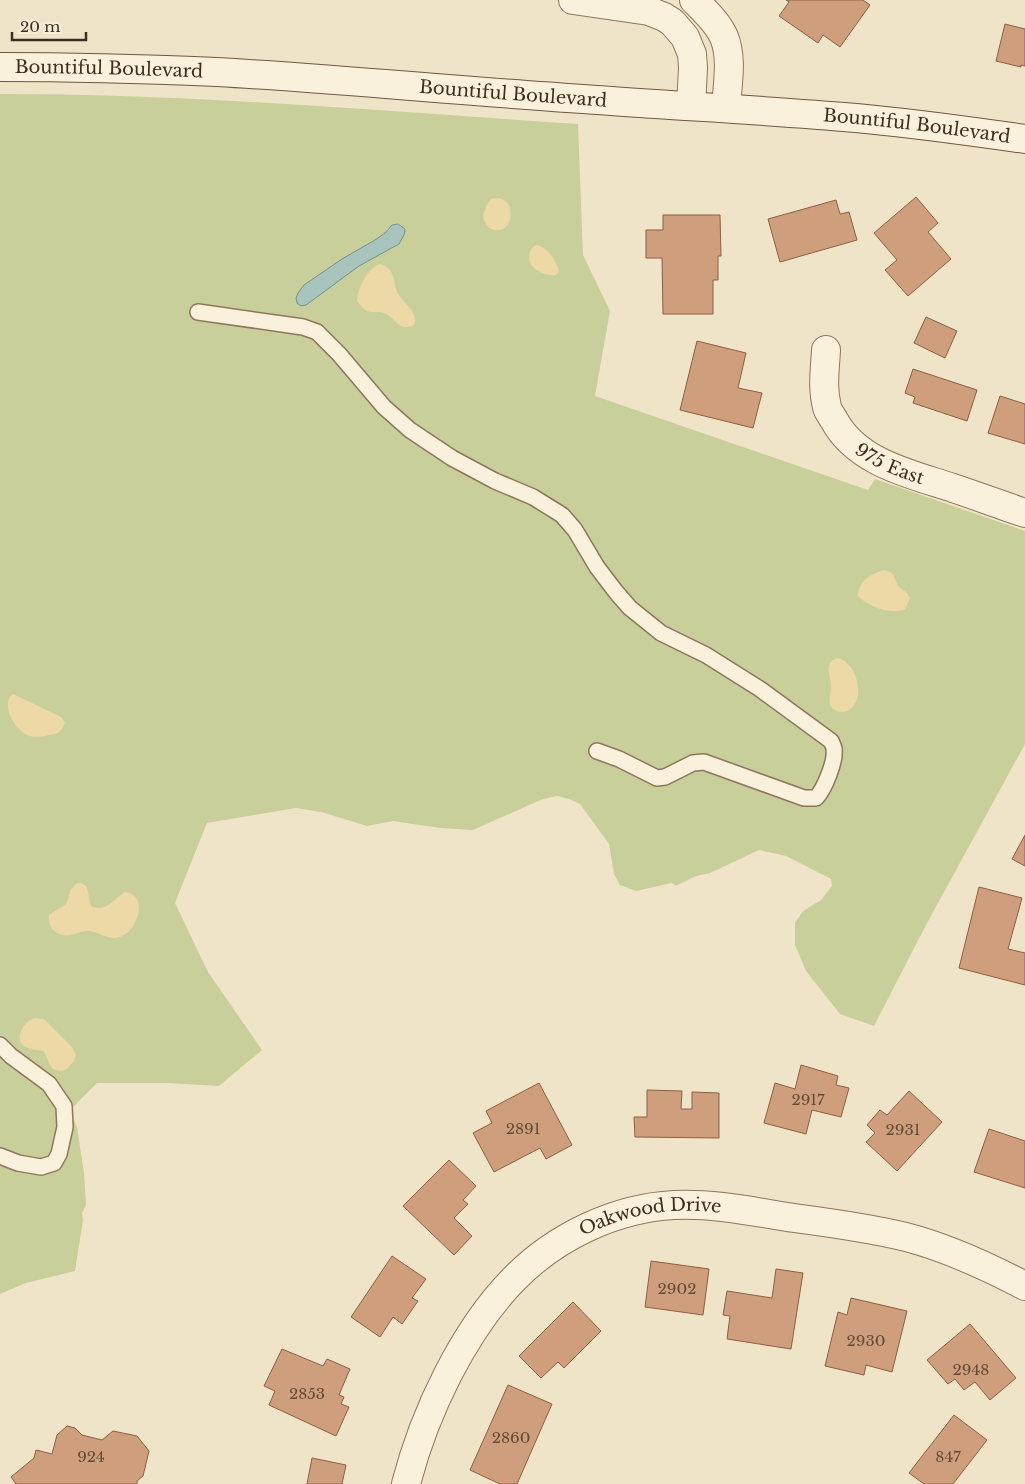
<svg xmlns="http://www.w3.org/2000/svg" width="1025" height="1484" font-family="'Libre Baskerville',serif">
<rect width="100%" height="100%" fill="#f0e4c8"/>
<path fill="#c9cf9b" d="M0 94C193 94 385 111 578 124L583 255 610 311 595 396 868 490 875 479 1025 531V744L926 925 874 1026 840 1014 806 971 795 945V923L803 911 821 900 832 886 831 879 786 856 759 850 710 873 696 876 676 886 672 883 636 891 620 885 614 874 609 844 580 804 569 799 557 796 543 799 473 830 440 828 393 821 367 826 321 812 296 808 207 823 175 903 208 972 262 1050 219 1086 167 1083H97L71 1109V1113L77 1127 84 1173 86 1205 82 1213 83 1220 75 1271 26 1283 0 1294Z"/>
<path fill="#ecd9a5" d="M497 198C504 199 509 202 510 209 516 244 465 232 491 199Z
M535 245C546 245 556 260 559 271L556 275C538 277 519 261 535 245Z
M379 264C384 265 387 267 390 270 395 277 394 286 398 294 404 304 419 312 414 325 399 332 397 320 386 314 373 308 370 319 357 301 358 287 366 271 379 264Z
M884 570 888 571 893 574 898 586 907 593 910 598 905 609C891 615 869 607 858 596 858 581 871 574 884 570Z
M837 658C858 661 869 707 843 712 839 712 838 712 835 710 825 704 832 694 831 685 831 679 827 671 829 666 830 661 833 660 837 658Z
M13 694 61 717 65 723C63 726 61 731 58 733 56 734 53 734 50 735 45 736 36 738 30 736 14 731 0 703 13 694Z
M77 883C92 882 86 898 92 907 107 912 113 899 125 892 149 895 138 929 122 936 111 942 100 932 89 931 83 930 76 935 70 935 57 937 47 928 49 915L66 904 71 889Z
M35 1018 44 1019 72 1047 76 1055 74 1061 67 1069 61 1071 53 1069 49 1063 44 1051C38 1050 30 1050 24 1046 13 1038 25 1020 35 1018Z"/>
<path fill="#a9c4bc" stroke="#6f938a" d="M398 224 405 229 404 235 399 244 359 266 306 305 301 306 297 303 296 298 298 293 304 285 342 259 375 240 385 233 392 225Z"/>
<path fill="#cf9f7d" stroke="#8d5f41" d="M786 0H863L870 5 840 47 823 35 818 43 779 16 789 2Z
M1005 24 1025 29V66L1021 65V67L996 61Z
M916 197 938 223 928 232 951 259 908 296 885 270 897 260 874 233Z
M836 200 840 214 849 212 857 240 780 262 768 219Z
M663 215H720L721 256H718V280H713V314H663L662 258H646V230H663Z
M926 317 957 331 945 358 914 343Z
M697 341 746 353 738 388 762 393 753 428 680 410Z
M913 369 977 390 967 421 913 403 915 397 905 393Z
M1000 396 1025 404V444L988 433Z
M1025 835V866L1012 859Z
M979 887 1022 898 1008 949 1025 953V985L959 968Z
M801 1065 838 1076 836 1085 849 1088 841 1117 812 1110 806 1134 764 1123 775 1083 795 1089Z
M539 1083 572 1145 546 1159 540 1148 494 1172 473 1133 492 1123 486 1111Z
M647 1090 682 1091 681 1109H692V1092L719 1093V1138L635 1137 634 1117H647Z
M909 1091 942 1122 897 1171 866 1142 875 1133 867 1125 880 1110 887 1115Z
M989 1129 1025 1141V1188L974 1172Z
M449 1160 476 1186 463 1200 468 1204 454 1218 472 1236 454 1255 403 1206Z
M392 1256 426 1279 412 1298 418 1301 402 1324 393 1317 380 1337 351 1317Z
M651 1261 709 1269 703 1315 645 1307Z
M776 1269 803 1273 791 1349 727 1339 730 1316 723 1315 727 1291 772 1298Z
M851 1298 907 1311 892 1372 866 1365 864 1375 825 1366 838 1312 847 1315Z
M573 1302 601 1331 564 1368 558 1362 541 1378 519 1356Z
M970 1324 1016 1378 990 1400 975 1382 964 1390 955 1379 948 1384 927 1360Z
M282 1349 323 1366 327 1359 350 1369 339 1395 344 1397 341 1404 349 1407 336 1436 269 1405 275 1391 264 1386Z
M508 1385 552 1404 517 1484H500L470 1470Z
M954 1415 987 1440 953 1484H924L909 1473Z
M67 1426 75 1428 82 1435 102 1440 113 1431 137 1436 149 1451 143 1476 137 1481V1484H16L11 1477 34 1458 36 1450 52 1454 57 1435Z
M312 1458 346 1465 342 1484H307Z"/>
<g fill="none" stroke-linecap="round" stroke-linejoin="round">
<defs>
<path id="lane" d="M198 312 303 327 317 332 339 354 384 407 410 430 452 458 495 481 533 497 562 515 575 530 597 567 616 592 630 608 661 633 706 655 760 689 831 741C832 743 834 747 834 749 836 761 824 790 816 798H804L704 762 693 763 665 777 657 778 619 759 597 751
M0 1045 11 1056 49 1084 64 1106 65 1127 59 1154 54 1163 41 1167 18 1163 0 1156"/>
<g id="street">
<path d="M573 0 649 11 664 17 672 22 685 37 692 54 693 68 691 106"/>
<path d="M694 0C705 11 718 23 724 37 733 59 727 86 726 108"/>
<path id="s1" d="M826 350C825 369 822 388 827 407 828 412 832 416 834 420 857 463 911 474 953 488 977 496 1001 505 1025 513"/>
<path id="s2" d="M406 1484C424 1414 463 1331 514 1279 555 1237 615 1208 674 1205 714 1203 755 1212 794 1218 832 1223 869 1228 906 1237 948 1248 987 1266 1025 1286"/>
</g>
<g id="secondary">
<path id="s3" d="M0 67C72 67 145 69 217 72 339 79 461 91 583 99 674 106 765 110 856 118 912 123 969 131 1025 139"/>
</g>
</defs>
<use href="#lane" stroke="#8d765c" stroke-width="18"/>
<use href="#street" stroke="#8d765c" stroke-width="30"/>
<use href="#secondary" stroke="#6f573f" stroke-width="30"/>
<use href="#lane" stroke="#faf1dc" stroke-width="15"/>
<use href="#street" stroke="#faf1dc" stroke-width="28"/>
<use href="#secondary" stroke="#faf1dc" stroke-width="28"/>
</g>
<g text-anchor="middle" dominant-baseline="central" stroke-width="5" stroke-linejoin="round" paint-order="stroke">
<g font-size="15" fill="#624a37">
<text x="808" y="1099">2917</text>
<text x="523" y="1128">2891</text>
<text x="903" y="1129">2931</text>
<text x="677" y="1288">2902</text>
<text x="866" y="1340">2930</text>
<text x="971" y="1369">2948</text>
<text x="307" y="1393">2853</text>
<text x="511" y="1437">2860</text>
<text x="91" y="1456">924</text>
<text x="948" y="1456">847</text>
</g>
<g font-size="18" fill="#3d2e20" stroke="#f7eed8">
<text stroke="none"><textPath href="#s3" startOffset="109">Bountiful Boulevard</textPath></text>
<text stroke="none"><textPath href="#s3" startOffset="514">Bountiful Boulevard</textPath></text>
<text stroke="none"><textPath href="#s3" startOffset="919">Bountiful Boulevard</textPath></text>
<text stroke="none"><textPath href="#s1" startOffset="145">975 East</textPath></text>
<text stroke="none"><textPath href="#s2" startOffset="389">Oakwood Drive</textPath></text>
</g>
</g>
<path d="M12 32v8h74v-8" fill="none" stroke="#3d2e20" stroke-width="2.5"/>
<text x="20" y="32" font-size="15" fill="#3d2e20" stroke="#f7eed8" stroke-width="4" paint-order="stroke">20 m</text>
</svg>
